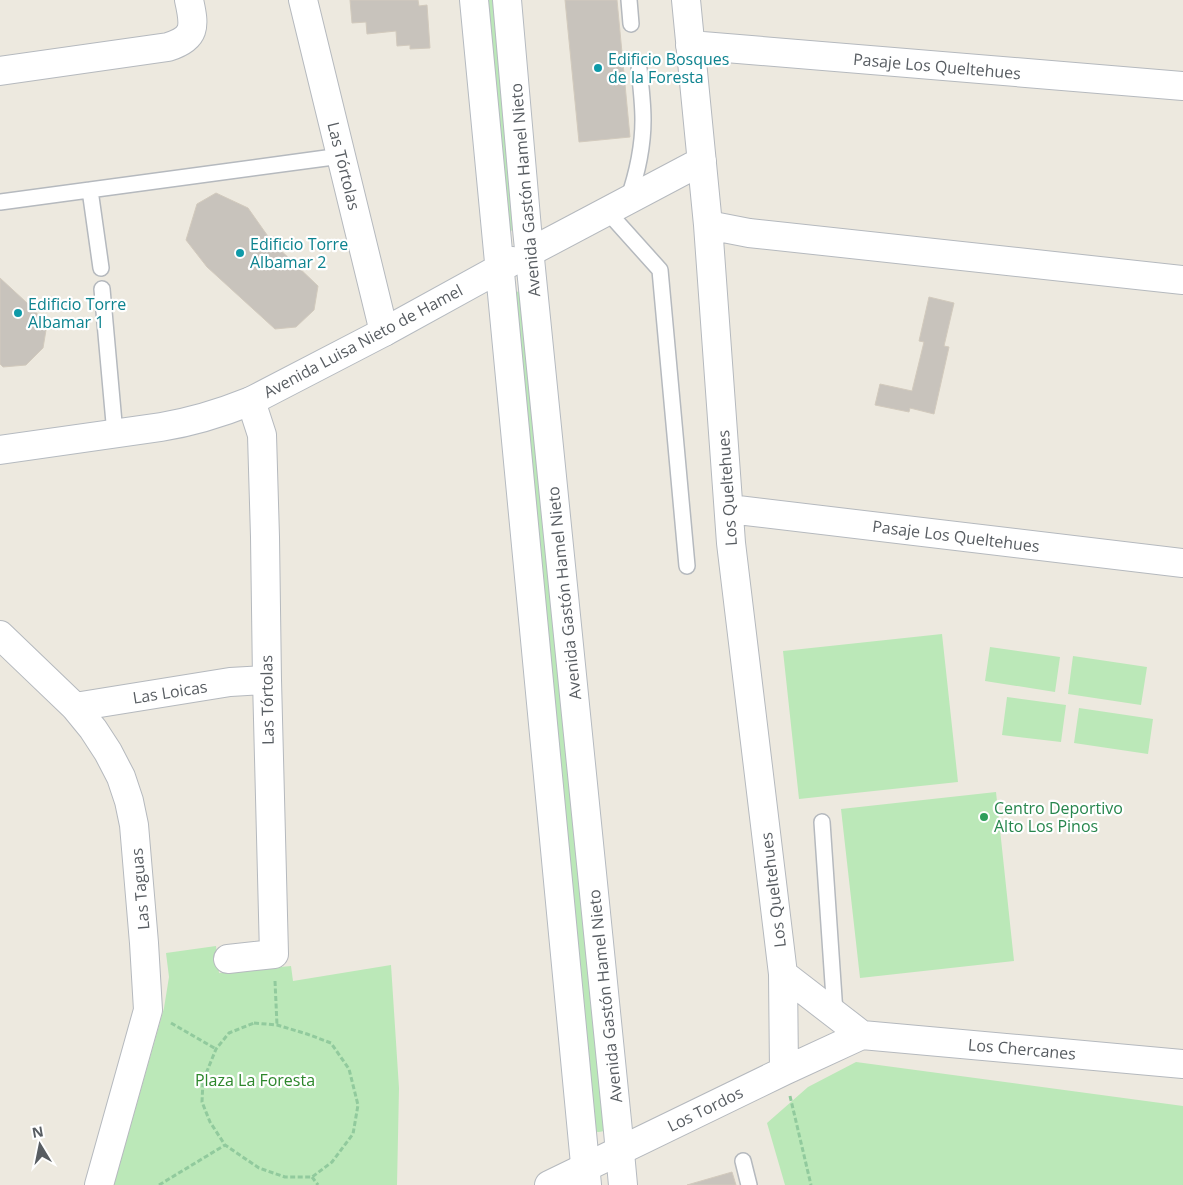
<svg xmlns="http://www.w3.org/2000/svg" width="1183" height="1185" font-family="'Open Sans',sans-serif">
<rect width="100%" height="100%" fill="#ede9df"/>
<path fill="#bbe8b8" d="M485 0H497L515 230 510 231Z
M521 291 607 1129C602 1132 599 1133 593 1131L511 296 516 292Z
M942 634 958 782 799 799 783 651Z
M990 647 1060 657 1055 692 985 681Z
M1073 656 1147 667 1141 705 1068 694Z
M1007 697 1066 705 1061 742 1002 735Z
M1079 708 1153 719 1148 754 1074 743Z
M996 792 1014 961 860 978 841 809Z
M216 946 219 973 291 966 293 981 391 965 399 1088 397 1185H114L164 1008 169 977 166 953Z
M856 1062 1183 1106V1185H785L767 1123 808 1087Z"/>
<path fill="#c8c3bc" stroke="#d2cabd" d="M350 0H418L419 6 427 5 430 48 410 49V45L397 46 396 31 367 34 366 22 352 23Z
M565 0H617L630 137 579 142Z
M216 193 248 208 272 242 318 286 314 310 296 327 275 329 207 267 186 240 197 204Z
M0 278 26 302 47 324 43 348 26 365 3 367 0 364Z
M929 297 954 303 944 346 949 347 934 414 910 408 909 412 875 405 880 384 912 391 924 342 919 341Z
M732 1172 736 1185H687Z"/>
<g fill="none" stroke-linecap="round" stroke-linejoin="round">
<defs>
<path id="service" d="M629 0 631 24
M90 190 101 268
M628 200C637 174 643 148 643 120 643 103 641 86 639 69
M0 202 341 156
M607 211 660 270 687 566
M102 289 115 434
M822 822 835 1013
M743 1161 749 1185"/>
<path id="minor" d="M303 0 384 332
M686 0 708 225 731 543 783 974 862 1035
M690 45 1183 86
M0 71 168 47C196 38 195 27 189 0
M708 225 749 233 1183 280
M530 252 702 161
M729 509 1183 563
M0 635 75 707 93 729 108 752 121 777 129 801 134 825 144 943 148 1010 99 1185
M75 707 230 682 267 680
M228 959 274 954 267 680 265 537 262 435 251 401
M783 974 784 1071
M862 1035 1183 1064
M549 1185 784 1071 862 1035"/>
<path id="secondary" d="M474 0 587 1185
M507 0 527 229 618 1131 623 1185
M0 450 161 427C192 422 221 413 251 401L384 332 513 261"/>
</defs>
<use href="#service" stroke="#b5b9be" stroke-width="18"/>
<use href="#minor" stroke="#b5b9be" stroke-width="30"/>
<use href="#secondary" stroke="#b5bac0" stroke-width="30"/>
<path stroke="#91ca9d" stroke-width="3" stroke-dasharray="5 2.5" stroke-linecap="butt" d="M275 981 277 1025
M171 1023 216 1049
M254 1023 277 1025 307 1034 331 1043 349 1069 358 1105 353 1134 332 1162 312 1177H285L259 1168 225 1145 210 1122 202 1102 203 1081 216 1049 229 1033Z
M790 1096 811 1185
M312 1177 318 1185
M159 1185 225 1145"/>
<use href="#service" stroke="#fff" stroke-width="15"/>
<use href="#minor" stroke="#fff" stroke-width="28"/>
<use href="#secondary" stroke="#fff" stroke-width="28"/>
</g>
<g fill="#0f9aa8" stroke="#fff" stroke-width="2">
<circle cx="598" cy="68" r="5"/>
<circle cx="240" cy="253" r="5"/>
<circle cx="18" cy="313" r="5"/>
</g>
<circle fill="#2e9e5b" stroke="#fff" stroke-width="2" cx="984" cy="817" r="5"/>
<g text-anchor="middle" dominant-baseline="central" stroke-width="4.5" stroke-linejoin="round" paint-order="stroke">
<g font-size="16" fill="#0d838f" stroke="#fff" text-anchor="start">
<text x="608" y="59">Edificio Bosques<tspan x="608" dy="18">de la Foresta</tspan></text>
<text x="250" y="244">Edificio Torre<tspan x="250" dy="18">Albamar 2</tspan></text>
<text x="28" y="304">Edificio Torre<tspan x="28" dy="18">Albamar 1</tspan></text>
</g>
<g font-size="16" fill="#585d62" stroke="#fff">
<text transform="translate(937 66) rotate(5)">Pasaje Los Queltehues</text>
<text transform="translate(344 166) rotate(76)">Las Tórtolas</text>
<text transform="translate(525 190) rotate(-95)">Avenida Gastón Hamel Nieto</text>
<text transform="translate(363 341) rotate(-28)">Avenida Luisa Nieto de Hamel</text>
<text transform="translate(727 488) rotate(-94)">Los Queltehues</text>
<text transform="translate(956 536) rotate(7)">Pasaje Los Queltehues</text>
<text transform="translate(564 593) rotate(-96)">Avenida Gastón Hamel Nieto</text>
<text transform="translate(170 692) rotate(-9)">Las Loicas</text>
<text transform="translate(267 700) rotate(-91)">Las Tórtolas</text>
<text transform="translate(140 889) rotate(-95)">Las Taguas</text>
<text transform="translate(773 890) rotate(-97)">Los Queltehues</text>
<text transform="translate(605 996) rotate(-96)">Avenida Gastón Hamel Nieto</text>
<text transform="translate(1022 1049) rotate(5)">Los Chercanes</text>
<text transform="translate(705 1109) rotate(-26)">Los Tordos</text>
</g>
<g font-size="16" fill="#27864d" stroke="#fff" text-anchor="start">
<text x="994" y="808">Centro Deportivo<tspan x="994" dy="18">Alto Los Pinos</tspan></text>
</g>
<g font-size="16" fill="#2d872c" stroke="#fff">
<text x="255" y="1080">Plaza La Foresta</text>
</g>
</g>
<g transform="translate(40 1145) rotate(350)" stroke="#ffffff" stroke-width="4" paint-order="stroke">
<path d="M0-4L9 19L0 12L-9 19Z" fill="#585d62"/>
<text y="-8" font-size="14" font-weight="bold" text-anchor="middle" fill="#585d62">N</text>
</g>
</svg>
